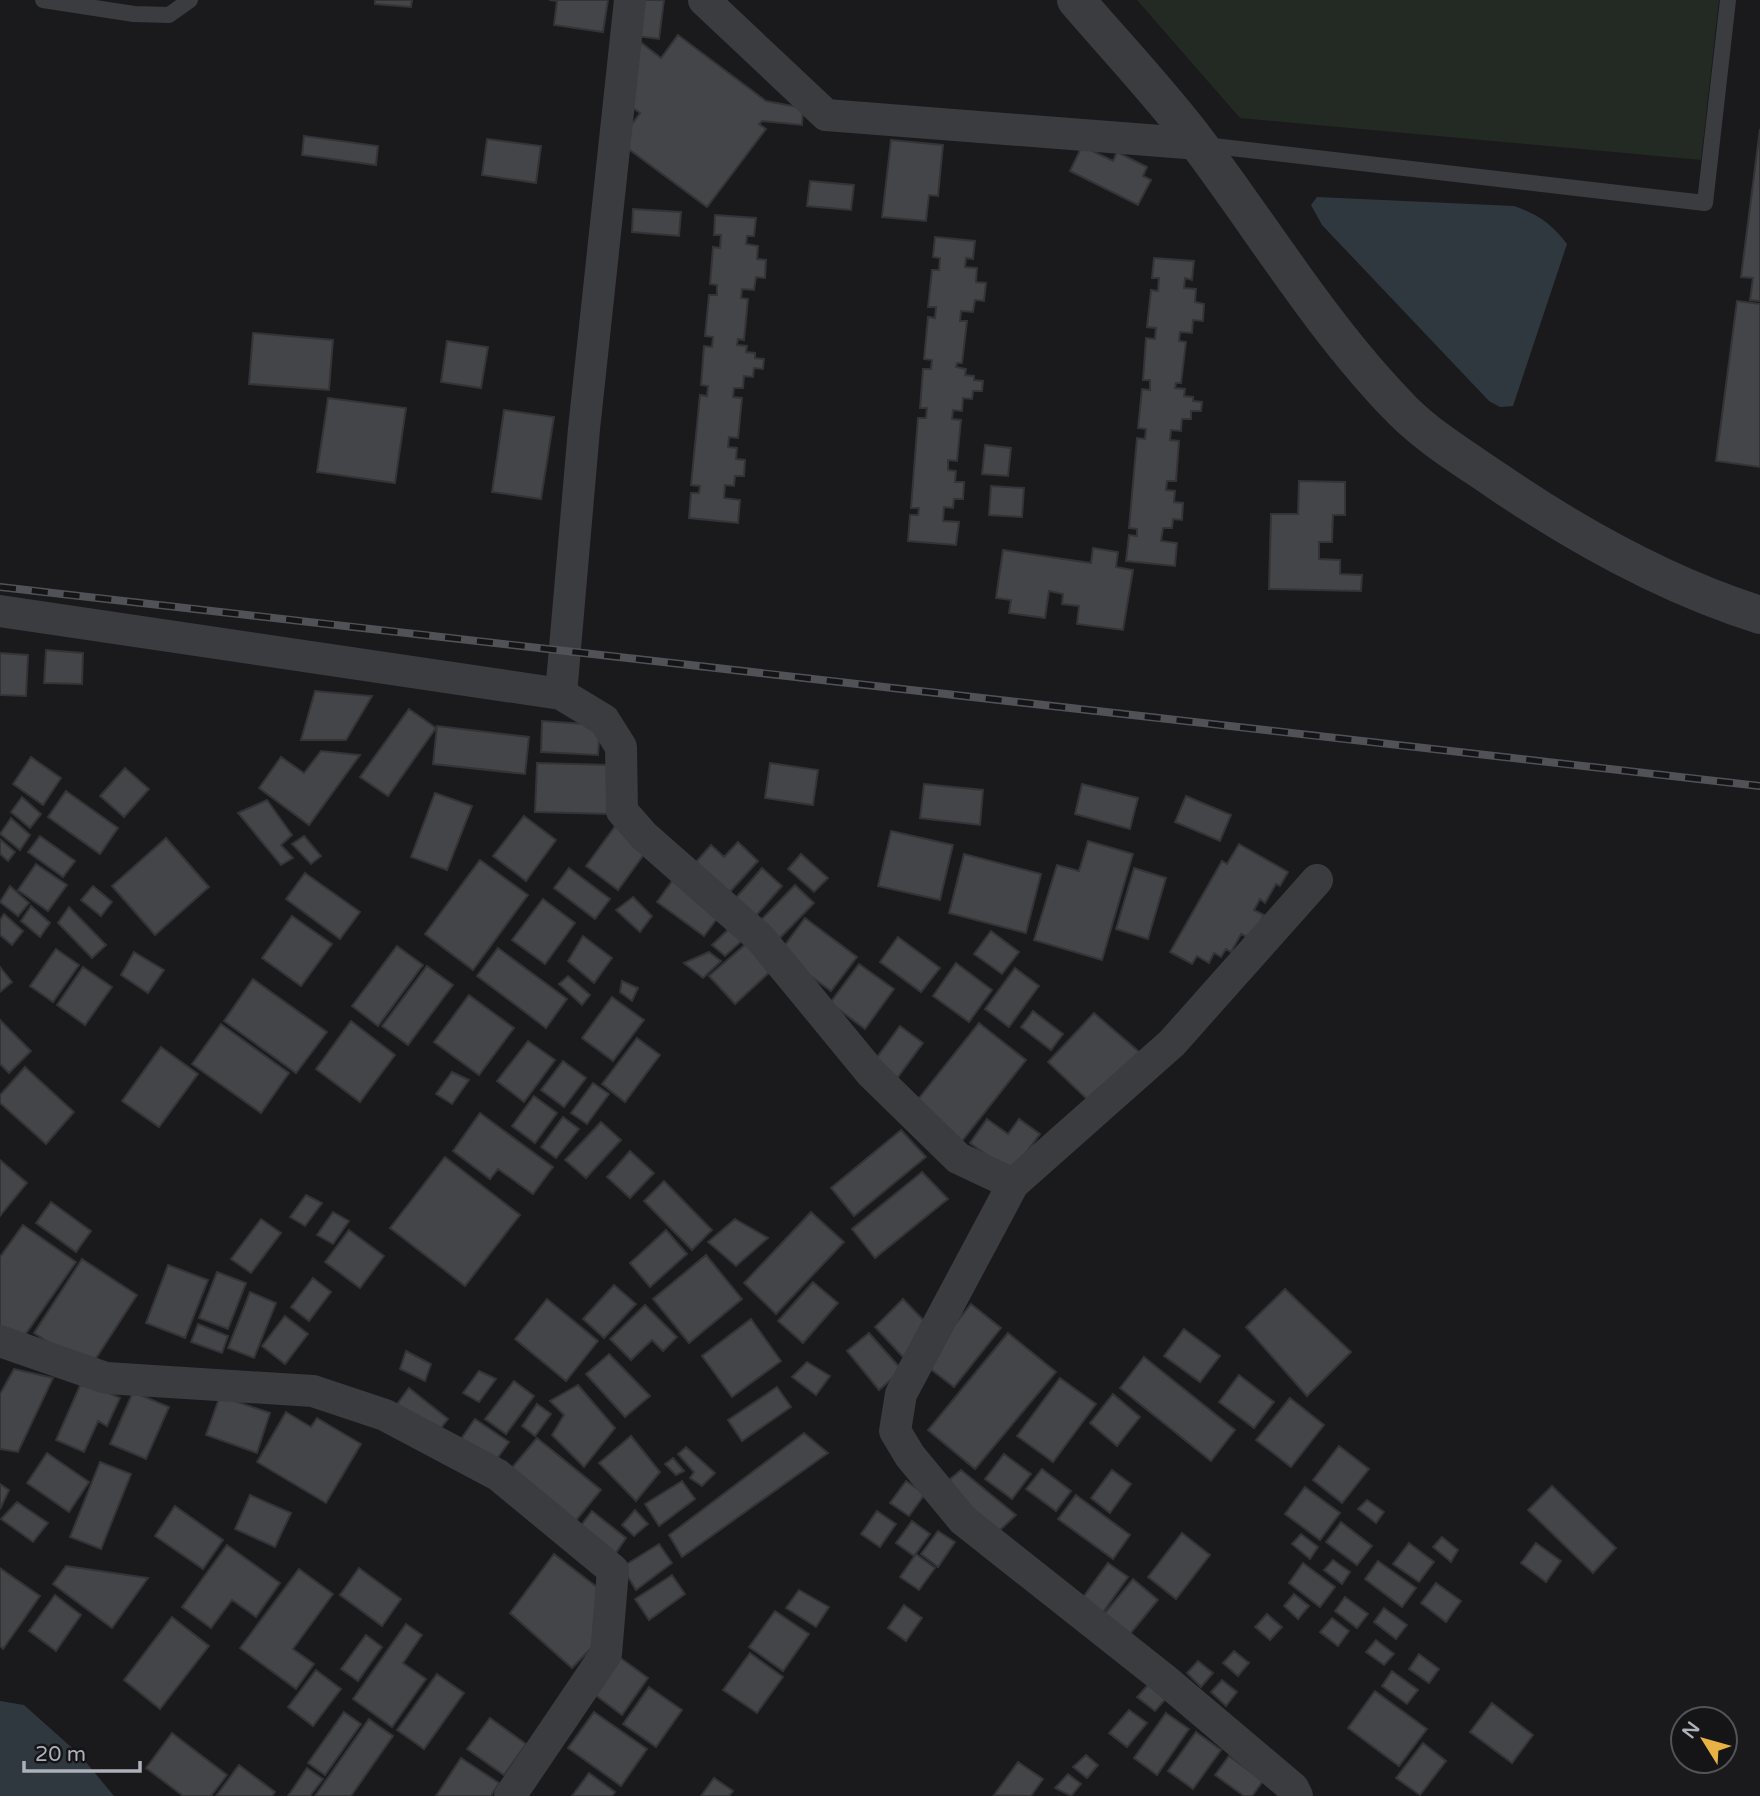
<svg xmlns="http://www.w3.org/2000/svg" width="1760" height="1796" font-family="'Varela Round',sans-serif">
<rect width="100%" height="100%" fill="#1a1a1c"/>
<path fill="#222a23" d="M1137 0H1719L1701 160 1240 118Z"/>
<path fill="#30383f" d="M1317 197 1514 206C1537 214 1552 224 1567 244L1513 406 1500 407 1489 401 1322 225 1311 205Z
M0 1701 24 1705 80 1755 114 1796H0Z"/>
<path fill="#444549" stroke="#343437" stroke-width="2" d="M375 0H412L411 7 375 4Z
M549 0H608L603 32 554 25 557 1Z
M639 0H664L659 39 635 36Z
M678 35 766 101 803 108 802 125 762 121 759 124 766 129 707 207 619 142 640 113 623 101 634 37 661 58Z
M1760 129V301L1750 300 1753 278 1741 277Z
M304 136 378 146 376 165 302 155Z
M487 139 541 146 536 183 482 175Z
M891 140 943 145 938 196 929 195 926 221 882 217Z
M1082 146 1113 161 1117 152 1147 167 1143 176 1151 180 1138 205 1070 171Z
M810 181 854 185 851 210 807 206Z
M633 209 681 212 679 236 632 232Z
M715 215 756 218 754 236H747L746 244 758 246 757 259 766 260 765 278 756 277 754 290 742 289 741 298 748 299 744 340 738 339 737 345 747 346 746 352 755 353V358L764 359 763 369 754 368 753 377 744 376 743 388H734L733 397 742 398 738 438 729 437 728 447 737 448 736 459 745 460 744 476H735L734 486 725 485 724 498 740 500 738 523 689 518 691 493H699L700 486 691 485 700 395 707 396 708 386 701 385 704 346 712 347 713 337 705 336 709 295H717V285L710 284 713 247 720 248 721 235H714Z
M935 237 975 241 973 259 966 258 965 267 977 268 976 282 986 283 984 301 975 300 973 312 961 311 960 321H967L962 363H957L956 367 966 369 965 375 974 376V380L983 381 982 391H973L972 399 963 398 962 411 953 410 952 419 961 420 957 461 948 460V470L956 471 955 482H964L963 499H954L953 508 944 507 943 521 959 522 956 545 908 541 910 515H918L919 508H911L918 418H926L927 408H920L923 369H931L932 360 924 359 928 317 935 318 936 307H928L932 270H939L940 258 933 257Z
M1154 258 1194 261 1192 280 1185 278 1184 288 1196 289 1195 302 1204 304 1203 321 1193 320 1192 333 1180 332 1179 341 1186 342 1181 383H1176L1175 388 1185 389 1184 396 1193 397V401L1202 402 1201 411H1191V419H1182L1181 431 1171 430 1170 440 1179 441 1176 481H1167L1166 490 1175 491 1174 502 1183 503 1182 520 1173 519 1172 528H1163L1161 541 1177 543 1175 566 1126 561 1129 535 1137 536V529L1129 528 1137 438 1145 439 1146 429 1138 428 1142 389 1150 390V380H1143L1146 338 1155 339 1156 328 1147 327 1151 290 1158 291 1159 278H1152Z
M1737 301 1760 304V467L1716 461Z
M253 333 333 340 329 390 249 384Z
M447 341 488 347 481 388 441 382Z
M328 398 406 408 395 483 317 472Z
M504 410 554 417 541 499 492 492Z
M985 445 1011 448 1008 476 982 474Z
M1299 481 1345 482V515H1333L1332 542H1319V559L1340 560V574L1362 575 1361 591 1269 589 1271 514H1298Z
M991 486 1024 488 1022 517 989 515Z
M1093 548 1118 552 1116 567 1133 570 1123 630 1077 624 1079 606 1062 604 1063 594 1049 591 1045 618 1009 613 1011 600 996 598 1003 550 1091 563Z
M46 650 83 653 82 684 44 683Z
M0 653 28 655 26 696 0 695Z
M315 691 372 696 346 740H301Z
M409 709 436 728 388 796 360 777Z
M542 721 600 725 598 755 541 752Z
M437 726 529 737 525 774 433 764Z
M321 751 360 755 309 825 259 788 281 757 304 773Z
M31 757 61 778 43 805 13 784Z
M537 763 611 765 610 814 535 812Z
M770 763 818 770 813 805 765 798Z
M125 768 149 789 124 817 100 796Z
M924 784 983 790 980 825 920 818Z
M1082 784 1138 798 1130 829 1075 814Z
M66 791 118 828 100 854 48 817Z
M435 793 472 806 447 870 411 857Z
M1186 796 1231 815 1220 841 1175 822Z
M22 797 41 814 30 828 11 812Z
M267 800 292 835 281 845 293 858 281 865 238 813Z
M524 816 556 840 526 881 493 856Z
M11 818 30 835 20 850 0 834Z
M616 825 648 849 618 890 586 866Z
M891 831 953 845 940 900 878 886Z
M40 836 75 861 63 877 28 852Z
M304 836 321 856 311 864 292 844Z
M166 838 209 887 155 935 112 886Z
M0 839 15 852 8 861 0 854Z
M1088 841 1133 854 1102 960 1034 940 1057 865 1079 871Z
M738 842 758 861 729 893 696 862 711 845 724 857Z
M1239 844 1288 872 1280 886 1276 884 1265 903 1260 899 1254 910 1264 915 1251 939 1241 934 1231 952 1226 949 1221 957 1214 953 1209 963 1197 956 1192 964 1170 952 1222 861 1227 864Z
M801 854 828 878 814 892 788 869Z
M964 854 1041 874 1026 933 949 913Z
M480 860 528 895 473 970 425 934Z
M36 864 67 885 48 911 18 890Z
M569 868 610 899 595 919 554 888Z
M762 868 782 886 754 918 734 900Z
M1134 868 1166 878 1148 939 1116 929Z
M305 873 360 912 340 939 286 899Z
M675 877 722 912 704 936 657 902Z
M795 885 814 903 774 944 755 926Z
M10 886 29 903 18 916 0 902Z
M93 886 112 902 101 916 81 900Z
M633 897 652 916 640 932 616 910Z
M543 899 575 923 545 964 512 940Z
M31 906 50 923 40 937 21 921Z
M69 907 106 945 92 958 58 923Z
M4 914 23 931 12 945 0 935V920Z
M292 916 332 944 301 986 262 958Z
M805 918 857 957 831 991 779 953Z
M733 925 745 938 725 956 712 945Z
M991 931 1019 952 1002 974 974 954Z
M583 936 612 958 594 983 568 961Z
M898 937 940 968 921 992 880 962Z
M748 942 773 969 735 1004 709 976Z
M397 946 423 965 378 1026 352 1006Z
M498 948 567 999 546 1028 477 976Z
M56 949 79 965 53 1002 30 986Z
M134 952 164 970 148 993 121 975Z
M709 952 721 961 703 978 684 963Z
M956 963 992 990 969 1022 933 996Z
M859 964 894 989 865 1029 830 1003Z
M427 966 453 985 408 1045 382 1026Z
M0 967 12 982 0 992Z
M83 967 112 987 85 1025 57 1005Z
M1015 968 1039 986 1009 1027 985 1009Z
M568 976 590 995 582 1005 559 984Z
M253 979 327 1032 296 1073 224 1021Z
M622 981 638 988 632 1001 620 992Z
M469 995 514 1028 479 1075 434 1042Z
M612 997 644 1020 613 1061 582 1038Z
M1033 1011 1063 1034 1051 1050 1021 1027Z
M1094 1013 1144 1056 1091 1103 1048 1062Z
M0 1020 31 1051 9 1073 0 1064Z
M351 1021 395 1055 360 1102 316 1069Z
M979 1023 1026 1060 962 1141 915 1103Z
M221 1024 289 1073 261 1113 192 1064Z
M900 1026 923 1043 895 1081 872 1064Z
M637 1038 660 1055 625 1102 602 1084Z
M528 1041 555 1060 524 1102 497 1081Z
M161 1047 198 1074 159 1127 122 1101Z
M563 1061 586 1078 564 1107 541 1090Z
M25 1067 74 1112 46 1144 0 1103V1095Z
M452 1072 469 1080 452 1104 436 1094Z
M593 1083 609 1094 587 1124 571 1113Z
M534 1096 557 1113 535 1143 512 1126Z
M480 1113 553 1167 533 1194 498 1169 490 1179 453 1151Z
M563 1117 579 1129 556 1158 541 1147Z
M987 1119 1008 1134 1019 1119 1040 1134 1011 1173 970 1143Z
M601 1122 621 1140 586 1178 565 1160Z
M901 1130 926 1157 854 1216 831 1188Z
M630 1151 654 1173 630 1198 607 1177Z
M445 1157 520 1215 465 1286 390 1228Z
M0 1160 27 1183 0 1216Z
M922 1172 948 1199 875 1258 852 1229Z
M664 1181 712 1230 692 1250 644 1201Z
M306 1195 322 1203 305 1226 290 1217Z
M51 1202 91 1231 76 1252 36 1223Z
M333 1212 349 1221 333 1244 317 1235Z
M811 1212 844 1242 776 1314 744 1283Z
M261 1219 281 1233 251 1273 231 1259Z
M735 1219 768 1238 736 1266 708 1242Z
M23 1225 76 1262 20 1342 0 1328V1257Z
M349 1230 384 1256 360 1288 325 1262Z
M666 1230 687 1254 650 1287 630 1263Z
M706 1255 742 1299 689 1343 653 1299Z
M82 1259 137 1295 89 1369 34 1333Z
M168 1265 208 1280 185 1338 146 1323Z
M217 1272 246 1283 228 1329 199 1318Z
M313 1278 331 1292 309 1321 291 1307Z
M813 1282 838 1303 803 1343 778 1321Z
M614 1285 636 1304 604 1338 583 1319Z
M1285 1289 1351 1352 1307 1396 1246 1327Z
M250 1292 276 1303 254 1358 228 1348Z
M547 1299 598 1341 566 1381 515 1339Z
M903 1299 932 1329 903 1357 875 1327Z
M971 1304 1001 1328 954 1387 924 1364Z
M645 1305 677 1337 663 1351 652 1340 631 1360 610 1339Z
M285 1316 308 1334 285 1364 262 1346Z
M751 1319 781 1361 732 1397 702 1356Z
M198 1324 228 1336 222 1353 191 1342Z
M1184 1329 1220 1356 1200 1382 1164 1356Z
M869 1333 902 1370 879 1390 847 1351Z
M1008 1333 1056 1372 975 1469 928 1430Z
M406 1351 431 1364 425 1381 400 1369Z
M609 1354 650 1396 625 1417 586 1374Z
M1144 1357 1235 1430 1211 1461 1120 1388Z
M807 1362 830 1376 816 1395 792 1377Z
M14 1369 53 1378 18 1452 0 1449V1394Z
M479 1371 496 1379 479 1402 463 1393Z
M1239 1375 1274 1402 1254 1428 1219 1402Z
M1060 1378 1096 1404 1053 1462 1017 1436Z
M82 1381 120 1398 107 1426 98 1421 84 1452 56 1440Z
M514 1381 534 1396 506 1434 485 1419Z
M578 1385 615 1428 584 1467 552 1435 564 1415 550 1401Z
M777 1387 791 1407 742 1441 728 1420Z
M409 1388 448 1419 433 1438 394 1408Z
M133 1392 169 1407 146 1459 110 1444Z
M1113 1394 1140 1417 1117 1446 1090 1423Z
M220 1396 270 1413 257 1453 206 1435Z
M1290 1398 1324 1425 1291 1467 1256 1440Z
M537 1404 551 1414 535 1436 522 1426Z
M286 1412 311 1427 317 1418 361 1444 326 1503 257 1462Z
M475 1419 509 1442 489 1470 456 1446Z
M804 1433 828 1453 682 1557 669 1535Z
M631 1436 660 1472 636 1501 599 1463Z
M537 1438 601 1490 573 1524 509 1471Z
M1339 1446 1369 1469 1342 1503 1313 1480Z
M686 1447 715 1473 702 1486 690 1478 694 1472 678 1454Z
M47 1453 89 1482 69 1512 27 1483Z
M1004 1454 1031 1474 1012 1499 985 1479Z
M673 1458 684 1471 676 1475 665 1464Z
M100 1462 131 1474 101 1549 70 1537Z
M1042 1469 1071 1491 1056 1511 1026 1489Z
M961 1470 1016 1515 999 1531 944 1484Z
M1112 1470 1131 1484 1110 1513 1091 1498Z
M682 1481 695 1499 659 1526 645 1504Z
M906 1481 925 1494 909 1516 890 1503Z
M0 1484 9 1490 0 1509Z
M1552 1486 1616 1548 1593 1573 1528 1510Z
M1305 1487 1340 1513 1320 1540 1285 1514Z
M250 1495 291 1513 275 1547 235 1529Z
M1076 1495 1130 1535 1113 1559 1058 1519Z
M1367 1500 1384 1512 1376 1523 1358 1509Z
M17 1502 48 1523 33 1542 1 1519Z
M175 1506 223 1540 203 1569 155 1536Z
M635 1510 648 1524 634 1536 622 1525Z
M592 1511 626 1538 613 1557 576 1532Z
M877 1511 896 1524 880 1547 861 1534Z
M912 1521 930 1534 914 1556 896 1543Z
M1341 1522 1372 1546 1357 1565 1326 1542Z
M938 1531 955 1542 938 1567 921 1554Z
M1182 1533 1210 1555 1176 1599 1148 1577Z
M1301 1534 1318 1547 1310 1559 1292 1544Z
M1442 1537 1458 1550 1451 1562 1433 1547Z
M1409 1543 1434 1562 1419 1582 1393 1564Z
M1536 1543 1561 1561 1546 1582 1521 1563Z
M659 1544 672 1563 636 1590 622 1567Z
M227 1545 280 1583 256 1617 232 1600 211 1628 182 1607Z
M554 1554 602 1591 601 1638 572 1668 510 1613Z
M916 1554 935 1568 919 1590 900 1577Z
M1333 1560 1350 1572 1342 1584 1324 1570Z
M1378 1561 1416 1588 1402 1607 1365 1579Z
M1108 1563 1128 1577 1101 1615 1081 1600Z
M1303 1563 1335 1587 1320 1607 1289 1583Z
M66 1566 148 1578 112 1628 53 1584Z
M0 1568 40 1596 3 1649 0 1646Z
M359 1568 401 1599 382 1626 340 1595Z
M299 1569 333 1594 293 1649 314 1664 296 1689 240 1648Z
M672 1575 685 1594 649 1620 635 1599Z
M1133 1579 1158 1600 1125 1640 1100 1619Z
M1436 1583 1461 1601 1446 1622 1421 1603Z
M799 1590 829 1607 816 1627 786 1608Z
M1294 1594 1309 1606 1298 1619 1284 1606Z
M55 1595 81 1615 56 1651 29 1631Z
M1345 1597 1368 1614 1357 1628 1335 1611Z
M904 1605 922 1618 906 1641 888 1628Z
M1384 1608 1407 1625 1396 1639 1374 1622Z
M775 1611 809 1634 783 1671 749 1647Z
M1267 1614 1282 1627 1270 1640 1255 1627Z
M172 1617 209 1646 160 1709 124 1680Z
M1332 1618 1349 1631 1338 1646 1320 1632Z
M406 1624 422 1635 403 1663 426 1679 392 1727 353 1699Z
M366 1635 382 1647 358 1681 341 1669Z
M1376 1640 1394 1654 1384 1665 1366 1652Z
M1234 1651 1249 1663 1238 1676 1223 1663Z
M750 1653 783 1677 757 1713 723 1690Z
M615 1654 648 1678 622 1715 590 1691Z
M1419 1654 1439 1669 1429 1683 1409 1669Z
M1198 1661 1213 1673 1201 1687 1187 1673Z
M316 1670 341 1689 313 1726 288 1707Z
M1392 1671 1418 1690 1407 1704 1382 1686Z
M437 1674 464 1693 424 1749 397 1730Z
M1154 1678 1172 1692 1155 1711 1137 1697Z
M1222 1680 1237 1692 1226 1706 1211 1692Z
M649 1687 682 1710 656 1747 623 1724Z
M1375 1691 1427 1729 1399 1766 1348 1728Z
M1492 1703 1533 1735 1512 1763 1470 1732Z
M1129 1710 1147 1723 1127 1747 1109 1733Z
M344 1712 361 1724 325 1775 308 1763Z
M594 1712 647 1749 621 1786 568 1748Z
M1166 1713 1189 1729 1157 1775 1134 1758Z
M490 1718 526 1744 504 1775 467 1749Z
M369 1719 393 1736 351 1796H315Z
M1196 1732 1221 1750 1193 1789 1168 1771Z
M172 1733 227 1775 211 1796H183L146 1768Z
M1423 1743 1446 1761 1420 1795 1396 1778Z
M1086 1755 1098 1765 1087 1778 1073 1767Z
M1229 1756 1263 1781 1252 1796H1244L1215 1775Z
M461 1758 499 1783 491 1796H436Z
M1018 1762 1043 1779 1031 1796 994 1795Z
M239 1765 275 1792 272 1796H216Z
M307 1768 323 1779 310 1796H288Z
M589 1773 615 1792 612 1796H572Z
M1068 1774 1081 1784 1071 1796 1055 1788Z
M714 1778 733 1791 729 1796H701Z"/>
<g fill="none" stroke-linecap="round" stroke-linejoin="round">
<path stroke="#3b3c40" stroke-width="16" d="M43 0 134 14 169 15 190 0
M1205 145 1705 203 1728 0"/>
<path stroke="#3b3c40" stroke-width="32" d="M704 0 826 115 1199 144
M0 611 561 694 604 720 621 747 622 811 644 836 760 938 871 1073 958 1158 1013 1184 901 1394 895 1431 910 1456 963 1520 1164 1679 1293 1788 1297 1796
M561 694 584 429 630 0
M1013 1184 1172 1043 1317 880
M0 1341 106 1378 313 1391 385 1415 498 1475 613 1570 606 1654 510 1796"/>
<path stroke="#3b3c40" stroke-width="38" d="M1076 0C1117 48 1162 95 1200 146 1266 234 1325 332 1403 411 1430 438 1465 459 1497 481 1579 537 1665 585 1760 615"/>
<defs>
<path id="rail" d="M0 587 1760 786"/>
</defs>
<use href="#rail" stroke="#505257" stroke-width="8"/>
<use href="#rail" stroke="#151417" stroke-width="5" stroke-dasharray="16" stroke-linecap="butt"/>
</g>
<g transform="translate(1704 1740) rotate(307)"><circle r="33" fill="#151417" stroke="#525358" stroke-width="2"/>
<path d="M0-5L12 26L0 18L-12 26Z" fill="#e8b145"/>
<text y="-10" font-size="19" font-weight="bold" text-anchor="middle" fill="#adb1ba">N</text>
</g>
<path d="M24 1761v10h116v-10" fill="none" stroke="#adb1ba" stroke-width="3.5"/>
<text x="35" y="1761" font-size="21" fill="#adb1ba" stroke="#151417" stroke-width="5" paint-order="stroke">20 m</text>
</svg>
